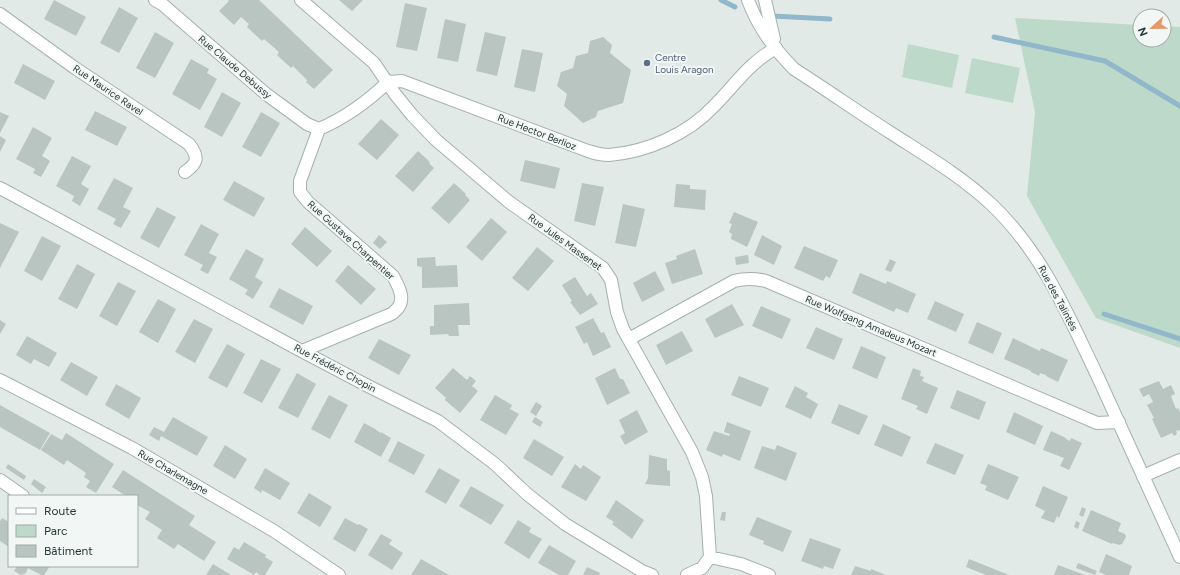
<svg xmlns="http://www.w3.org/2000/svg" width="1180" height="575" font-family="Figtree,sans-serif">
<rect width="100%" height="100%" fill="#e2eae8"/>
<path fill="#bdd9c9" d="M1015 18 1140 25V40H1164V26L1180 27V348L1096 318 1027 196 1035 112Z
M908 44 959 55 952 88 902 77Z
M972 58 1020 68 1013 103 965 93Z"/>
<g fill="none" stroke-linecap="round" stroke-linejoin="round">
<path stroke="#90b8ca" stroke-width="5" d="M721 0 735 7
M772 16 830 19
M994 37 1105 61 1180 106
M1104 314 1180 339"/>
</g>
<path fill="#b8c5c1" d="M54 0 86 17 76 36 44 19Z
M228 0H259L333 70 314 89 306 82 307 80 293 66 291 68 277 55 279 52 271 45 264 39 262 41 247 27 249 24 241 17 234 25 219 11 229 1Z
M339 0H363L352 11Z
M405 3 427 8 417 51 396 47Z
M119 7 138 18 119 53 100 43Z
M445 19 466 24 458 62 437 58Z
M155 32 174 43 155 78 136 68Z
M485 32 506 37 497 76 476 71Z
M603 37 612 45 610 53 631 70 623 103 598 111 596 117 583 123 564 106 567 94 557 86 561 72 573 68 576 56 588 53 590 41Z
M522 49 543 53 535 92 514 87Z
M191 59 209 69 207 73 217 79 200 110 172 94Z
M23 64 55 81 45 100 14 83Z
M222 92 241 103 222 137 204 127Z
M95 111 127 127 117 146 85 130Z
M0 112 9 116 0 133Z
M261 112 280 123 261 157 242 147Z
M381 119 399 135 377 160 358 144Z
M33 127 52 138 42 156 50 161 41 177 33 173 35 169 16 159Z
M0 136 6 140 0 152Z
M418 151 430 162 429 163 434 168 413 192 395 176Z
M72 156 91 166 81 184 89 189 80 206 72 201 74 196 56 186Z
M525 160 560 168 555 189 520 181Z
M114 178 133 188 123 207 131 211 121 228 113 224 116 219 97 209Z
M234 181 265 198 254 217 223 200Z
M454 183 466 194 465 195 470 200 449 224 431 208Z
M582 183 604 187 595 226 574 221Z
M676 184 690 185V189L706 190 705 210 674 207Z
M623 204 645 209 636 247 615 243Z
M157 207 176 217 159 248 140 238Z
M734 212 758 222 747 247 731 239 732 234 729 232 732 224 729 223Z
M491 218 507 232 482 261 466 247Z
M0 223 19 232 0 268Z
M201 224 219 234 209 253 217 257 208 274 200 270 203 265 184 255Z
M305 227 332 251 317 267 291 244Z
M379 235 387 242 380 249 373 243Z
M762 235 782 246 774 265 754 255Z
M42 236 61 246 42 281 24 271Z
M804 246 838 260 830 278 826 276 823 281 794 268Z
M537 247 554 261 528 291 512 278Z
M246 249 264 259 255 277 263 282 253 299 245 294 248 290 229 279Z
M695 249 703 274 672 284 665 263 677 259 676 256Z
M748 255 749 263 736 265 735 257Z
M435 257 436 266 457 265 458 287 422 288V267L417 266V258Z
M890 259 896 262 891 272 885 270Z
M77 264 95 274 77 309 58 299Z
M348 265 376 289 361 305 335 281Z
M655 271 665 290 642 302 633 283Z
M860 273 886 284 887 281 916 294 908 313 896 308 894 312 852 293Z
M575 277 587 296 591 293 598 304 580 315 570 302 572 301 562 285Z
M118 282 136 291 117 326 99 316Z
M279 288 313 306 303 325 269 307Z
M158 299 176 309 158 343 139 332Z
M935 301 964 314 956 332 927 319Z
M469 303 470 325H458L459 336H449L448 334 430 335V326H434V305Z
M732 304 744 325 715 338 705 319Z
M761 306 791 319 782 339 752 326Z
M593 318 601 333 604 332 611 347 593 356 587 342 584 344 575 327Z
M194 319 213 329 195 363 175 352Z
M0 320 6 324 0 334Z
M977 322 1002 333 993 354 968 343Z
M816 327 843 339 834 360 806 348Z
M682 331 693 351 666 365 656 345Z
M27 336 57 353 49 367 34 359 31 364 16 355Z
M1013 338 1040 351 1041 348 1068 360 1058 382 1046 376V375L1040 373 1039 376 1031 372V371L1004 359Z
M379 339 411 355 399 375 368 358Z
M227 344 245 354 227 388 208 378Z
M861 346 886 357 877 379 852 368Z
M261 359 281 369 262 403 243 393Z
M71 362 98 377 87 396 60 380Z
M453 368 467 380 470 376 476 381 472 386 478 391 460 413 445 400 446 398 435 388Z
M615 368 620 379H623L630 393 607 405 595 378Z
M913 368 921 371 920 376 924 377 922 381 938 388 927 414 916 409 918 406 901 399Z
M297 373 316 384 298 418 278 408Z
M739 376 769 388 761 407 731 395Z
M1159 381 1163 389 1171 385 1175 394 1171 396 1176 409 1178 408 1180 412V430L1176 431 1177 434 1174 436 1172 433 1161 438 1152 419 1154 418 1147 405 1153 402 1149 394 1143 397 1139 389Z
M116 384 141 398 129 419 105 405Z
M795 386 808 393 806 397 818 404 811 419 785 407Z
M957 390 986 402 979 420 950 408Z
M329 395 348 405 330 439 311 429Z
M495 395 512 405 510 409 519 414 506 435 480 420Z
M536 402 542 406 536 416 530 412Z
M839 404 868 416 859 435 831 423Z
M0 405 50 433 40 450 0 427Z
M637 410 648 432 625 445 620 436 625 433 619 420Z
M1014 412 1043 426 1035 445 1006 432Z
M173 417 208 437 197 456 161 436 159 441 149 435 154 427 164 432Z
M535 417 543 422 540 427 532 422Z
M727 422 751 431 740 461 723 454 722 457 706 450 714 431 729 436 730 434 724 432Z
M364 423 377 430H376L381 433V432L391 438 381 457 354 442Z
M883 424 911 437 902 457 874 445Z
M1051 431 1066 438V439L1070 441 1071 438 1082 443 1069 470 1060 466 1064 458 1043 450Z
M66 433 114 464 96 493 86 487 90 481 84 477 86 473 67 460 64 465 41 450 51 434 62 440Z
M534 439 564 457 552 476 523 458Z
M398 441 425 455 414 475 388 461Z
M935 443 964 455 955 475 926 463Z
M225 445 247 459 235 479 213 466Z
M777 445 797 453 786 481 754 468 762 446 775 450Z
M649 455 667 459V470L670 471V486L645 484 648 478Z
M8 464 26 476 24 480 6 468Z
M575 464 581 469 583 465 601 477 586 501 561 487Z
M988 464 1019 477 1008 500 985 490 987 486 980 483Z
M265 468 290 483 280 500 262 490 261 493 254 488Z
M439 468 460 480 446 504 425 492Z
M123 470 195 516 189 525 216 542 204 561 178 544 174 549 157 538 162 530 145 519 150 512 137 505V496H126L112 487Z
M34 479 46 487 42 493 31 484Z
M471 486 504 505 491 525 459 506Z
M1043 486 1068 497 1059 518 1057 516 1054 523 1041 518 1045 511 1035 506Z
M309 493 332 507 320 527 297 513Z
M616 500 644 520 632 539 612 524 614 522 606 517Z
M1082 507 1086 509 1083 517 1079 515Z
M1091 510 1121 523 1118 531 1125 534 1126 537 1122 544 1119 545 1113 543 1112 544 1082 531Z
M722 512H726L725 521 720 520Z
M757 517 792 531 783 552 763 544 764 541 749 535Z
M2 518 9 522V547L0 541V521Z
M345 518 358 525 359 524 368 529 355 552 333 539Z
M518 520 531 528 529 532 542 539 529 559 504 543Z
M1076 521 1080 523 1078 529 1074 527Z
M381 534 392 540 389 544 403 553 392 570 368 555Z
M810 538 841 549 833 569 824 566 823 569 801 561Z
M244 542 266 555 265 557 273 562 265 575H260L256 572 254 575 227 559 234 547 239 550Z
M549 545 576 561 568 575H559L538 563Z
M1106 554 1132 566 1129 575H1106L1099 572Z
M421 559 449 575H411Z
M969 559 1009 575H986L966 567Z
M1078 563 1097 571 1095 575 1076 568Z
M213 564 231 575H206Z
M1058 565 1085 575H1054Z
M17 566H50L44 575H41L28 568 26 573 21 575 14 571Z
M855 566 871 571V569L886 575H851Z
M587 567 600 573 599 575H583Z"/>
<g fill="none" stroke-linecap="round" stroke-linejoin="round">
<defs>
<path id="minor" d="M155 0 162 4 266 94 307 124 319 129
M301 0 374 63 395 94 412 115 436 140 509 202 603 268 611 280 617 312 623 329 692 452 702 477 706 496 710 557
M0 14 75 68 189 144C199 157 198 163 185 172
M388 82 402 81 588 151C594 153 602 155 609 155 647 152 688 134 714 106 735 85 749 63 776 48
M0 188 296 348 368 386 438 421 495 464 527 494 565 524 642 571 652 575
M629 339 734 281C745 278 754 278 766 281L1097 423 1119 422
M302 351 384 317C387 316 393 314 395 311 407 301 399 287 393 276L308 202 300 192V181L319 129C345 118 367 102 388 82
M1143 476 1180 460
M0 480 23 496
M687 575 702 568 710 557 741 564 769 575"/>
<path id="tertiary" d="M748 0C757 25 775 50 794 69 827 90 858 112 891 133 925 155 961 176 991 204 1042 252 1067 313 1097 375 1125 436 1152 496 1180 557
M765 0 774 39
M0 380 132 448 274 531 339 575"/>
</defs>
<use href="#minor" stroke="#a5b1af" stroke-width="14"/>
<use href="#tertiary" stroke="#a5b1af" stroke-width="14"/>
<use href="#minor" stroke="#fff" stroke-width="12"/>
<use href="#tertiary" stroke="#fff" stroke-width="12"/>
</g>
<circle fill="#5c6f8a" stroke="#f2f7f5" stroke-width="1.5" cx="647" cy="63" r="4"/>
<g text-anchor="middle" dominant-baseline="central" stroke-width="4" stroke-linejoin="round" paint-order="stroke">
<g font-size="10" fill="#4e5e75" stroke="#f2f7f5" text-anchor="start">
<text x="655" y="57">Centre<tspan x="655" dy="12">Louis Aragon</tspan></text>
</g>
<g font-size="10" fill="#243937" stroke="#f2f7f5">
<text transform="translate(235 67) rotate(40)">Rue Claude Debussy</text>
<text transform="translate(108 90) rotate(34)">Rue Maurice Ravel</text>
<text transform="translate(537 132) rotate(21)">Rue Hector Berlioz</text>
<text transform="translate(351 240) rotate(42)">Rue Gustave Charpentier</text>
<text transform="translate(565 242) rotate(36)">Rue Jules Massenet</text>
<text transform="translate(1058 298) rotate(62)">Rue des Talintés</text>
<text transform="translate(871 326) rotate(23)">Rue Wolfgang Amadeus Mozart</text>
<text transform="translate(335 368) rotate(28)">Rue Frédéric Chopin</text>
<text transform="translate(173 472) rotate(30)">Rue Charlemagne</text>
</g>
</g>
<rect x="8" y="495" width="130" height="72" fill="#f2f7f5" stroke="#a0aba9"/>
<rect x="16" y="508" width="20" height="6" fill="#ffffff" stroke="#a0aba9"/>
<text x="44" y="515" font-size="12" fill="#243937">Route</text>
<rect x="16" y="525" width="20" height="12" fill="#bdd9c9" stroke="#a0aba9"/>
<text x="44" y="535" font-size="12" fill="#243937">Parc</text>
<rect x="16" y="545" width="20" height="12" fill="#b8c5c1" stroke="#a0aba9"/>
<text x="44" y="555" font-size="12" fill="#243937">Bâtiment</text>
<g transform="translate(1152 28) rotate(248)"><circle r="19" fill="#f2f7f5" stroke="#a0aba9"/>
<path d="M0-3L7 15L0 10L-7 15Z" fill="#e39868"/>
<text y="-6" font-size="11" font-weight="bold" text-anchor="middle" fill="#243937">N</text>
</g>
</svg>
